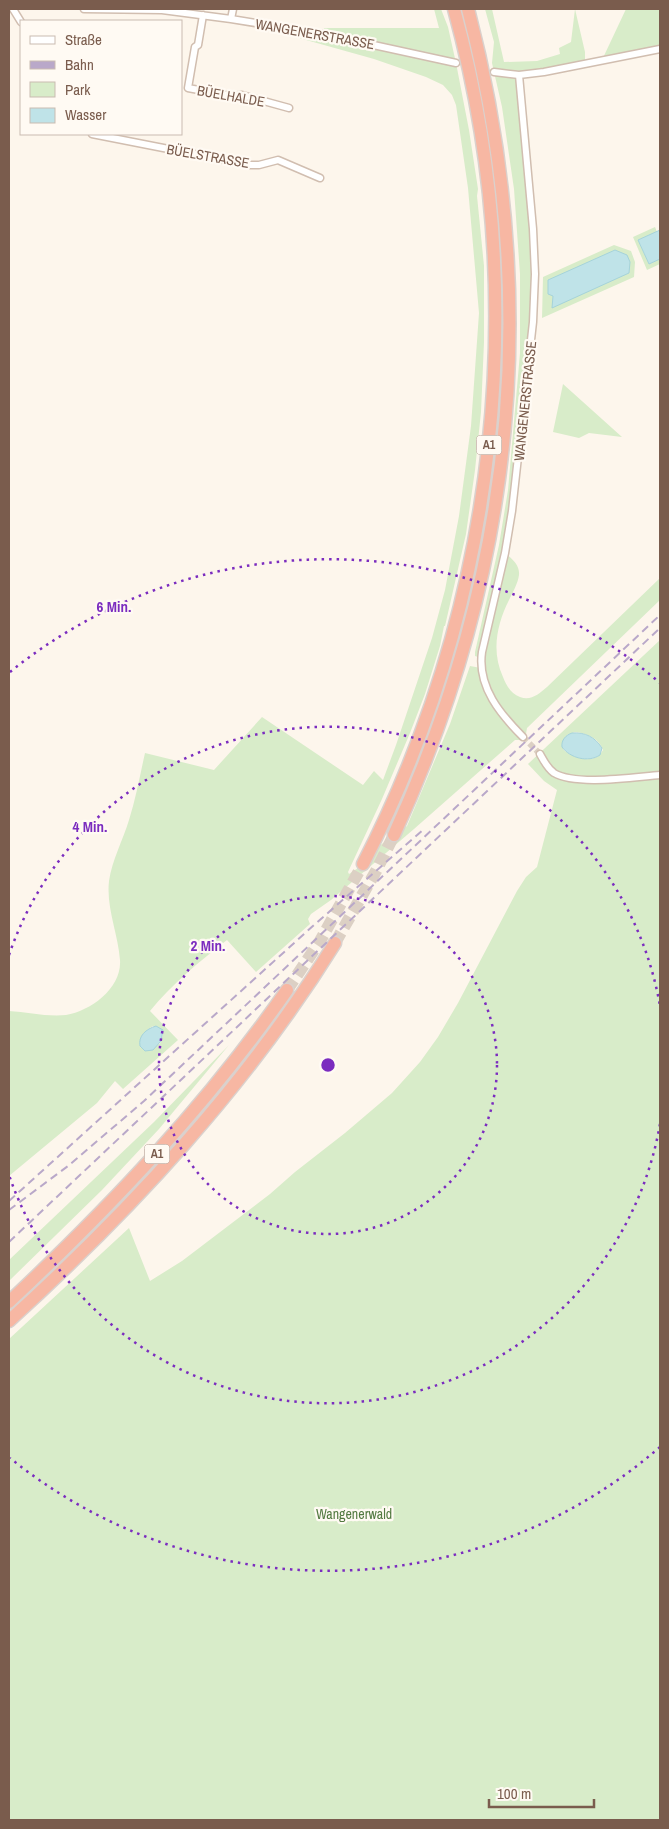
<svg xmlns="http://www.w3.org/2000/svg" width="669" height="1829" font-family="'Archivo Narrow',sans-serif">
<rect width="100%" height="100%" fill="#fdf6ec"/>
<path fill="#d8ecc9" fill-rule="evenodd" d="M434 9H441L448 27 456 63 469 130 478 189 477 196 484 266V342L481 412 475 470 466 534 445 626H444L440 646 425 694 410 733 382 799 348 872 349 874 373 858 379 846 407 826 450 724 470 666 481 668V658L475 656V652L499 545 508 490 520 353V274L514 189 502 107 492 63 494 42 485 9H492L504 62 537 61 560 54 559 48 571 42 575 9 585 52V64L520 75 535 292 505 553C512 559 520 565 519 575 518 583 513 592 509 600 497 624 491 651 503 677 506 685 511 694 520 697 531 701 539 694 547 687L660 578V600L527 728 526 734 521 740H515L414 829 331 900 311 914 308 919 310 924 256 972 227 940C200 961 172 984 150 1011L178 1040 123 1089 115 1081 97 1103 9 1176V1011C27 1012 47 1017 66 1015 91 1011 122 988 120 960 118 933 106 908 109 881 112 860 123 840 129 820 136 798 140 775 145 753L214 770 262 717 363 785 374 771 383 780 396 745 432 638 445 590 459 516 471 426 479 313 468 188 456 105 452 95 443 85 426 77 374 59 299 38 291 29 323 34 324 28H439ZM153 1026 163 1034 160 1044 141 1048C137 1038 145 1031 153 1026Z
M626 9H660V49L602 60Z
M655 227 657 232 638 240 649 264 660 259V264L647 270 633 237Z
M614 245 631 251 635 262 634 277 542 318 543 277Z
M563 384 622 437 589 433 579 438 553 432Z
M660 640V1820H9V1339L129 1228 150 1281 182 1261 270 1194 295 1172 345 1133 392 1093 420 1062 438 1037 458 1003 517 891 526 877 537 867 557 790 544 781 528 764ZM575 732C586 733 599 738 603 750 595 765 576 759 565 751L563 749 567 735Z
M229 1045 159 1129 102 1190 9 1281V1260L154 1122Z"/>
<path fill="#bfe3e8" stroke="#a5d3da" d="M660 230V259L649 264 638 240Z
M615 250 627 255 630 262 629 273 552 308 553 296 548 294V280Z
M572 733C585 732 595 737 602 748L600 755C588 763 570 758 562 747 561 740 566 735 572 733Z
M156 1026 163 1030 161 1041 153 1050 145 1051 140 1046C138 1036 146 1029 156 1026Z"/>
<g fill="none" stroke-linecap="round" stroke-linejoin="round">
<path stroke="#dcd0c4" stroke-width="6" stroke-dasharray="6 3" stroke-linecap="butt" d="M523 737 540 754"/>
<path stroke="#dcd0c4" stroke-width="12" stroke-dasharray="12 6" stroke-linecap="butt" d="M335 943 376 871 394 835
M287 990 320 941 363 864"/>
<defs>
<path id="minor" d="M13 9 21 22
M84 9 162 10 231 19 323 34 456 63
M203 15 198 45 195 47 188 88 231 96 242 95 289 108
M231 19 233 9
M494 72 519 75 544 72 660 49
M519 75 533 229 535 274 533 322 512 511 505 553 482 652C477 687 501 715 523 737
M92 134 250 165H259L278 160 320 178
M540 754C544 761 547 768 554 773 576 786 634 777 660 775"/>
<path id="motorway" d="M394 835C516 569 542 292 468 9
M363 864C498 601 532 294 454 9
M9 1302C111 1206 207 1105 287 990
M9 1321C132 1209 247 1085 335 943"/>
</defs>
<use href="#minor" stroke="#d1beb0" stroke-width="9"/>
<use href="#motorway" stroke="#dad1cd" stroke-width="15"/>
<use href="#minor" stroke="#fff" stroke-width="6"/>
<use href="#motorway" stroke="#f7b7a3" stroke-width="12"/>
<path stroke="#b9a8c9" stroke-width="2" stroke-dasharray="8 5" stroke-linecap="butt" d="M9 1201 314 925 424 829
M9 1210 68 1166 144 1101 660 615
M9 1242 660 628"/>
</g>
<g fill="none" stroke="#7b2cbf" stroke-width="2.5" stroke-dasharray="2.5 5">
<circle cx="328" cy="1065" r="169"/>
<path d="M660 1124A337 337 0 0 1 9 1175M9 955A337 337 0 0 1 660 1006"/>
<path d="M660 1447A506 506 0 0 1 10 1458M10 672A506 506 0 0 1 660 683"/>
</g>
<g text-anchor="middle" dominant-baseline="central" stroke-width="4.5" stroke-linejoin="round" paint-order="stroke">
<g fill="#fffaf3" stroke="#a28b7f" stroke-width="1">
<rect x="476.5" y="435.5" width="25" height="19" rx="4"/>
<rect x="144.5" y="1144.5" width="25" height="19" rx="4"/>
</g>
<g font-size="12" font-weight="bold" fill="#7a5c4d">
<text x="489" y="445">A1</text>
<text x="157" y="1154">A1</text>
</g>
<g font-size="14" fill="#7a5c4d" stroke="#fffaf3">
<text transform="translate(315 34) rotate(10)">WANGENERSTRASSE</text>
<text transform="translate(231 96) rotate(10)">BÜELHALDE</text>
<text transform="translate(208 156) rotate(10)">BÜELSTRASSE</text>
<text transform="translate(525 401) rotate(-84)">WANGENERSTRASSE</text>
</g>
<g font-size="14" fill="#537a41" stroke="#fffaf3">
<text x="354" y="1514">Wangenerwald</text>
</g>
</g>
<circle cx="328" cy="1065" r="8" fill="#7b2cbf" stroke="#fffaf3" stroke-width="2.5"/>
<g font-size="15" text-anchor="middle" font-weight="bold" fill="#7b2cbf" stroke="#fffaf3" stroke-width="4.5" stroke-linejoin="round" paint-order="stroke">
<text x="114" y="612">6 Min.</text>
<text x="90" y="832">4 Min.</text>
<text x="208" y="951">2 Min.</text>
</g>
<rect width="669" height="1829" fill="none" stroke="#7a5c4d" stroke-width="20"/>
<rect x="20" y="20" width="162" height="115" fill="#fffaf3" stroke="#cabbb1"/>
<rect x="30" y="36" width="25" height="8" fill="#ffffff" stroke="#cabbb1"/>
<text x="65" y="45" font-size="15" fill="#7a5c4d">Straße</text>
<rect x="30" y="61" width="25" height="8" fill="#b9a8c9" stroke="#cabbb1"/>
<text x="65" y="70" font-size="15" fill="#7a5c4d">Bahn</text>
<rect x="30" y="82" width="25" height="15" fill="#d8ecc9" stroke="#cabbb1"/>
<text x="65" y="95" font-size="15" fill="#7a5c4d">Park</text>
<rect x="30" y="108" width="25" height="15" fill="#bfe3e8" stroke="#cabbb1"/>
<text x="65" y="120" font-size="15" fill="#7a5c4d">Wasser</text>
<path d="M489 1799v8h105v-8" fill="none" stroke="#7a5c4d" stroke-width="2.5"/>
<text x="497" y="1799" font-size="15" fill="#7a5c4d" stroke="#fffaf3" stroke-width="4" paint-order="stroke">100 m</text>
</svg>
